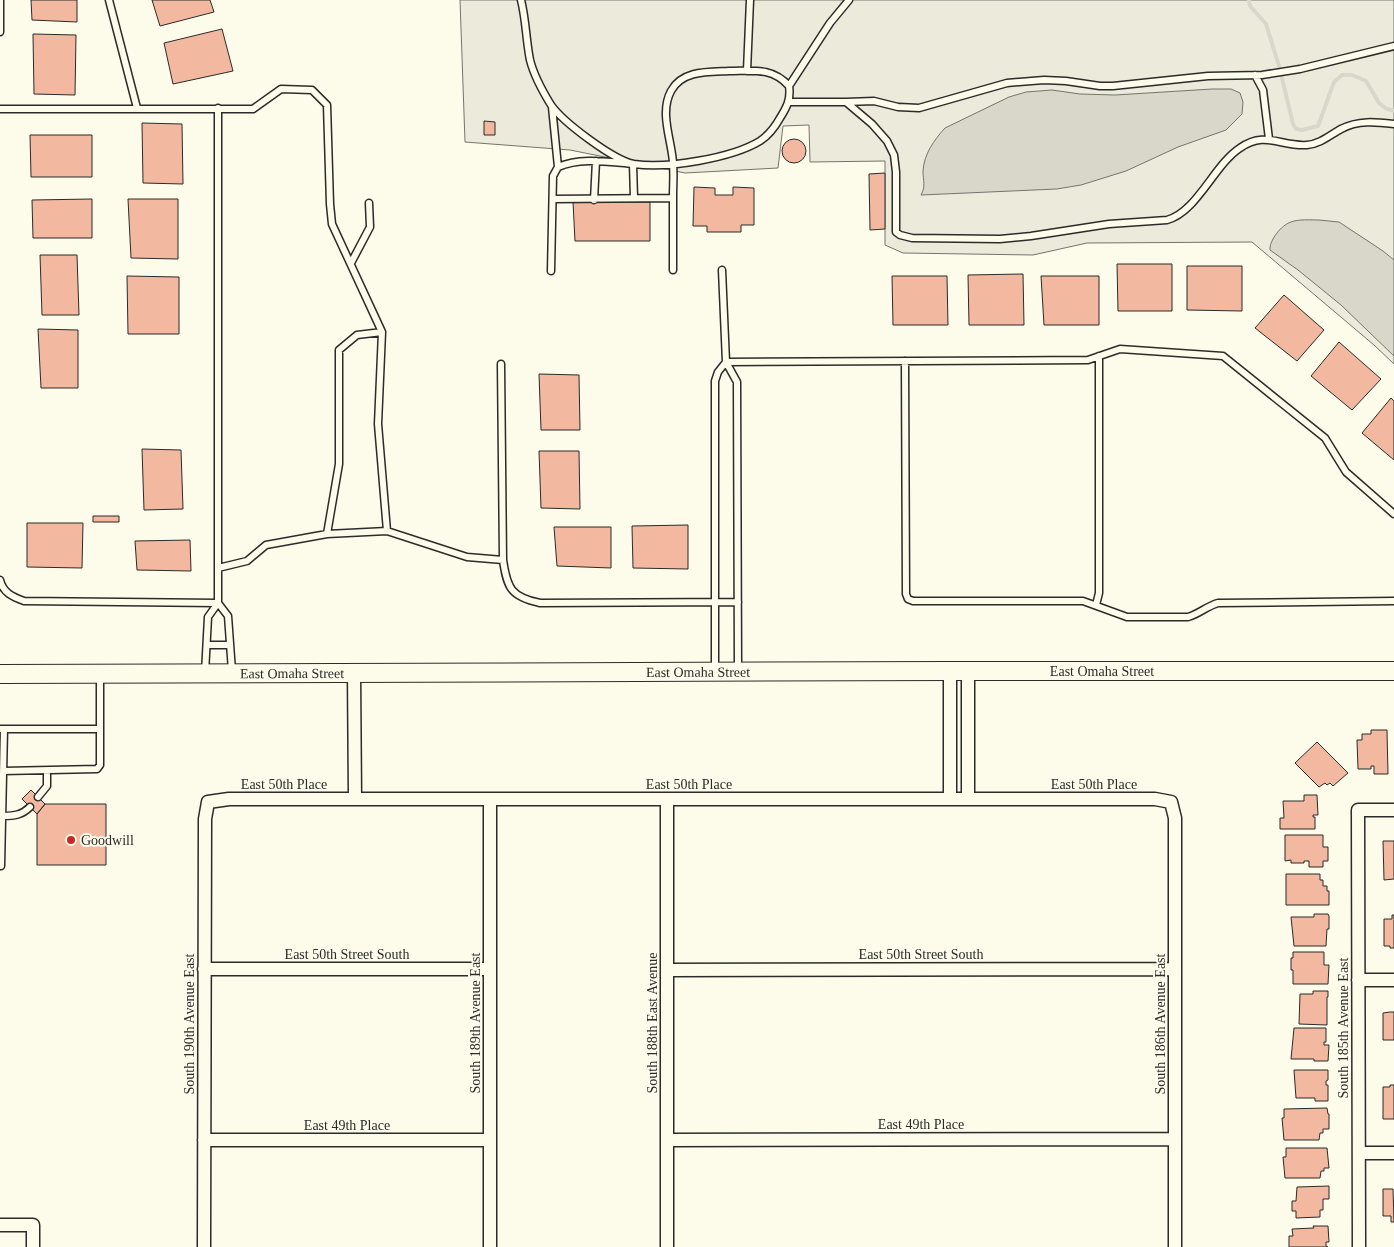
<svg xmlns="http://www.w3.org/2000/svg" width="1394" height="1247" font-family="'Times New Roman',serif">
<rect width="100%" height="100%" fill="#fdfbea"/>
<path fill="#ecebdb" stroke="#74746e" d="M460 0H1394V364L1374 345 1252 242 1087 243 1033 255 903 253 885 245V161L810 162 809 125 783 126 778 168 685 173 570 150 465 142Z"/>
<path fill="#d8d7c9" stroke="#74746e" d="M1212 89H1231L1240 93 1243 102 1242 114 1226 130 1178 147 1126 171 1081 185 1057 189 921 195C926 186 923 181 923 171 924 154 934 140 945 128L1009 97 1026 92 1052 90 1080 94 1115 95Z
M1319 220 1339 222 1383 251 1394 260V356L1341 305 1298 270 1270 250C1269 241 1281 225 1291 222 1298 219 1311 220 1319 220Z"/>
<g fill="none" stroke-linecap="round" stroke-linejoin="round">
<path stroke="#d8d7c9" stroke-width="4" d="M1249 0 1250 6 1266 24 1279 66
M1282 78 1293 124 1296 129 1302 130 1318 126 1334 82 1342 75H1352L1366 81 1379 103 1385 108 1394 111"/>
</g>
<path fill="#f2b8a0" stroke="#2b2b2b" d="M31 0H77V22L32 20Z
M152 0H210L214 12 160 26Z
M222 29 233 71 173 84 164 43Z
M33 34 76 35 75 95 34 94Z
M484 121 495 122V135H484Z
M142 123 182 124 183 184 143 183Z
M30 135H92V177H31Z
M782 151a12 12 0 1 1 24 0a12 12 0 1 1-24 0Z
M885 173V229L870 230 869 174Z
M694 187 715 188V195H733V187L754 188V225H741V232H707V226H693Z
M92 199V238H33L32 200Z
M128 199H178V259L131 258Z
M573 202H650V241H575Z
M40 255H77L79 315H42Z
M1117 264H1172V311H1118Z
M1187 266H1242V311L1187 310Z
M1023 274 1024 325H969L968 275Z
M127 276 179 277V334H128Z
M892 276H947L948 325H893Z
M1041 276H1099V325H1044Z
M1284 295 1324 330 1297 361 1255 328Z
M38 329 78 330V388H41Z
M1339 342 1381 379 1352 410 1311 376Z
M539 374 579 375 580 430H541Z
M1391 398 1394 401V460L1362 433Z
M142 449 181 450 183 509 144 510Z
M539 451H579L580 509 541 508Z
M93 516H119V522H93Z
M27 523H83L82 568 27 567Z
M688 525V569L633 568 632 526Z
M554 527H611V568L557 566Z
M190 540 191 571 137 570 135 541Z
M1371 730H1387L1388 774H1374V766H1371V769H1358L1357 740H1362V734H1371Z
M1317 742 1348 773 1333 786 1330 783 1327 785 1325 783 1319 787 1295 763Z
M31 790 45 804 37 814 22 799Z
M1304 795H1317L1318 815H1313V817H1315V829H1280V818H1284L1283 801H1304Z
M45 804H106V865H37V814Z
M1285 835H1323V847H1328V861H1323V867H1309V861H1304V863H1291V860L1285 861Z
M1383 841H1394V879L1384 880Z
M1286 874H1320V880H1323V886H1327V891H1329V905H1286Z
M1314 914H1328L1329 916V929H1327L1326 946H1294L1291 917H1314Z
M1392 915H1394V948H1390V946H1384V919H1392Z
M1293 952H1324V965H1329L1328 984H1293V970H1291V958H1293Z
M1313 991H1328V997H1327V1025L1299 1024 1300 994H1313Z
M1390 1012H1394V1040H1383V1013Z
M1294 1028H1326V1042H1324V1045H1329L1328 1061H1314V1059H1291Z
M1294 1070H1328V1080L1326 1081V1085H1328V1101H1315V1098H1296Z
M1390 1085H1394V1119H1383V1087H1390Z
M1327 1108 1328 1114H1329V1129H1323V1133H1320L1319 1140H1284L1282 1118H1284V1109Z
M1286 1148H1327L1329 1168H1324V1171H1321L1320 1178H1285L1283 1157H1286Z
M1329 1186V1199H1323V1210H1320V1217L1296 1218V1211H1292V1201H1296L1297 1187Z
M1383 1189H1393L1394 1222H1391V1216H1383Z
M1313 1226H1328L1329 1242H1326V1246L1328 1247H1289V1236H1293L1292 1229 1314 1228Z"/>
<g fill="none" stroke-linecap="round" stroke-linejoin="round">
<defs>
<path id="lane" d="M109 0 137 108
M521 0C526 20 526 40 530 60 534 76 543 92 551 105 563 122 613 160 634 164 667 169 732 158 760 141 769 135 775 127 780 118 787 107 791 99 789 86 772 67 753 71 729 71 709 72 682 70 671 91 659 113 672 141 673 163 674 174 673 186 673 197 673 222 673 246 673 270
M0 32V0
M747 71 750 0
M1255 75 1263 90 1269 139
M789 86 830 23 849 0
M789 102H846L872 124 887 141 894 155 896 172V232L900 235 912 238 1000 239 1031 236 1109 224 1167 220C1197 212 1214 165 1240 148 1265 130 1281 147 1307 145 1320 144 1330 135 1341 129 1358 120 1376 122 1394 124
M846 102 874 101 898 107 919 108 1007 83 1044 80 1066 81 1100 86H1113L1208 76 1262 75 1300 69 1394 46
M552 107 558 167
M218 108V603L228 616 232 671
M0 109H253L281 89 312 90 327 105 330 204 332 224 382 332 378 424 387 531
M553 199 673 198
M594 200 596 161
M351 263 370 227 369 203
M722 270 726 362 737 382 738 670
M551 271 553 176 558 167C581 157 608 162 633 164L634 198
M905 361 906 594 908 599 913 601H1083L1127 617H1188C1199 614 1207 606 1218 603L1394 601
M501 364 503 560C507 588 511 597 540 603L738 602
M327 534 339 464V350L357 335 382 332
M218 568 247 561 266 545 327 534 387 531 467 557 503 560
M0 580C3 593 13 597 24 601L218 603
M1096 605 1099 593V356
M207 645H229
M715 671V381L718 372 726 362 1088 360 1120 349 1223 356 1325 438 1346 472 1394 514
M205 673 208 617 218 603
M1 729H99
M3 771 97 769 100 765V675
M38 797 47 786V771
M3 816C14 816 22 815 30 807
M1 866 4 729"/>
<path id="street" d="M950 671V798
M968 671V798
M354 673 355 799
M204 969H490
M667 970 1175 969
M1358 980H1394
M204 1140H490
M667 1140 1175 1139
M1359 1153H1394
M0 1225H33V1247
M204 1247 205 819 208 802 229 799H1155L1171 802 1175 818V1247
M490 1247V799
M667 1247V799
M1359 1247 1358 810H1394"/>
<g id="secondary">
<path id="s1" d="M0 674 950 671H1394"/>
</g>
</defs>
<use href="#lane" stroke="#2b2b2b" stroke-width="9"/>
<use href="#street" stroke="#2b2b2b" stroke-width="15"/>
<use href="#secondary" stroke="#2b2b2b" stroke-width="20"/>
<use href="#lane" stroke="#fdfbea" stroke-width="6"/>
<use href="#street" stroke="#fdfbea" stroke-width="12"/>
<use href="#secondary" stroke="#fdfbea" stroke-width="18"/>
</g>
<circle fill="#c62828" stroke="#fdfbea" stroke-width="2" cx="71" cy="840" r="5"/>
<g text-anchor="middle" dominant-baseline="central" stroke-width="4" stroke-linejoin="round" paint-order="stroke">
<g font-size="14" fill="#2b2b2b" stroke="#fdfbea">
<text stroke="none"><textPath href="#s1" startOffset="1102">East Omaha Street</textPath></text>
<text stroke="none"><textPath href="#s1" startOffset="698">East Omaha Street</textPath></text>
<text stroke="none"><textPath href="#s1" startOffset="292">East Omaha Street</textPath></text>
<text x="284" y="784">East 50th Place</text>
<text x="689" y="784">East 50th Place</text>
<text x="1094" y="784">East 50th Place</text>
<text x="347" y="954">East 50th Street South</text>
<text x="921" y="954">East 50th Street South</text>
<text transform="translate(475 1023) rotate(-90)">South 189th Avenue East</text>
<text transform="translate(652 1023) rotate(-90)">South 188th East Avenue</text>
<text transform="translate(189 1024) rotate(-90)">South 190th Avenue East</text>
<text transform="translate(1160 1024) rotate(-90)">South 186th Avenue East</text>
<text transform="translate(1343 1028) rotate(-90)">South 185th Avenue East</text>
<text x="921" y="1124">East 49th Place</text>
<text x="347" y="1125">East 49th Place</text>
</g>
<g font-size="14" fill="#2b2b2b" stroke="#fdfbea" text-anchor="start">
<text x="81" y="840">Goodwill</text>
</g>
</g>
</svg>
